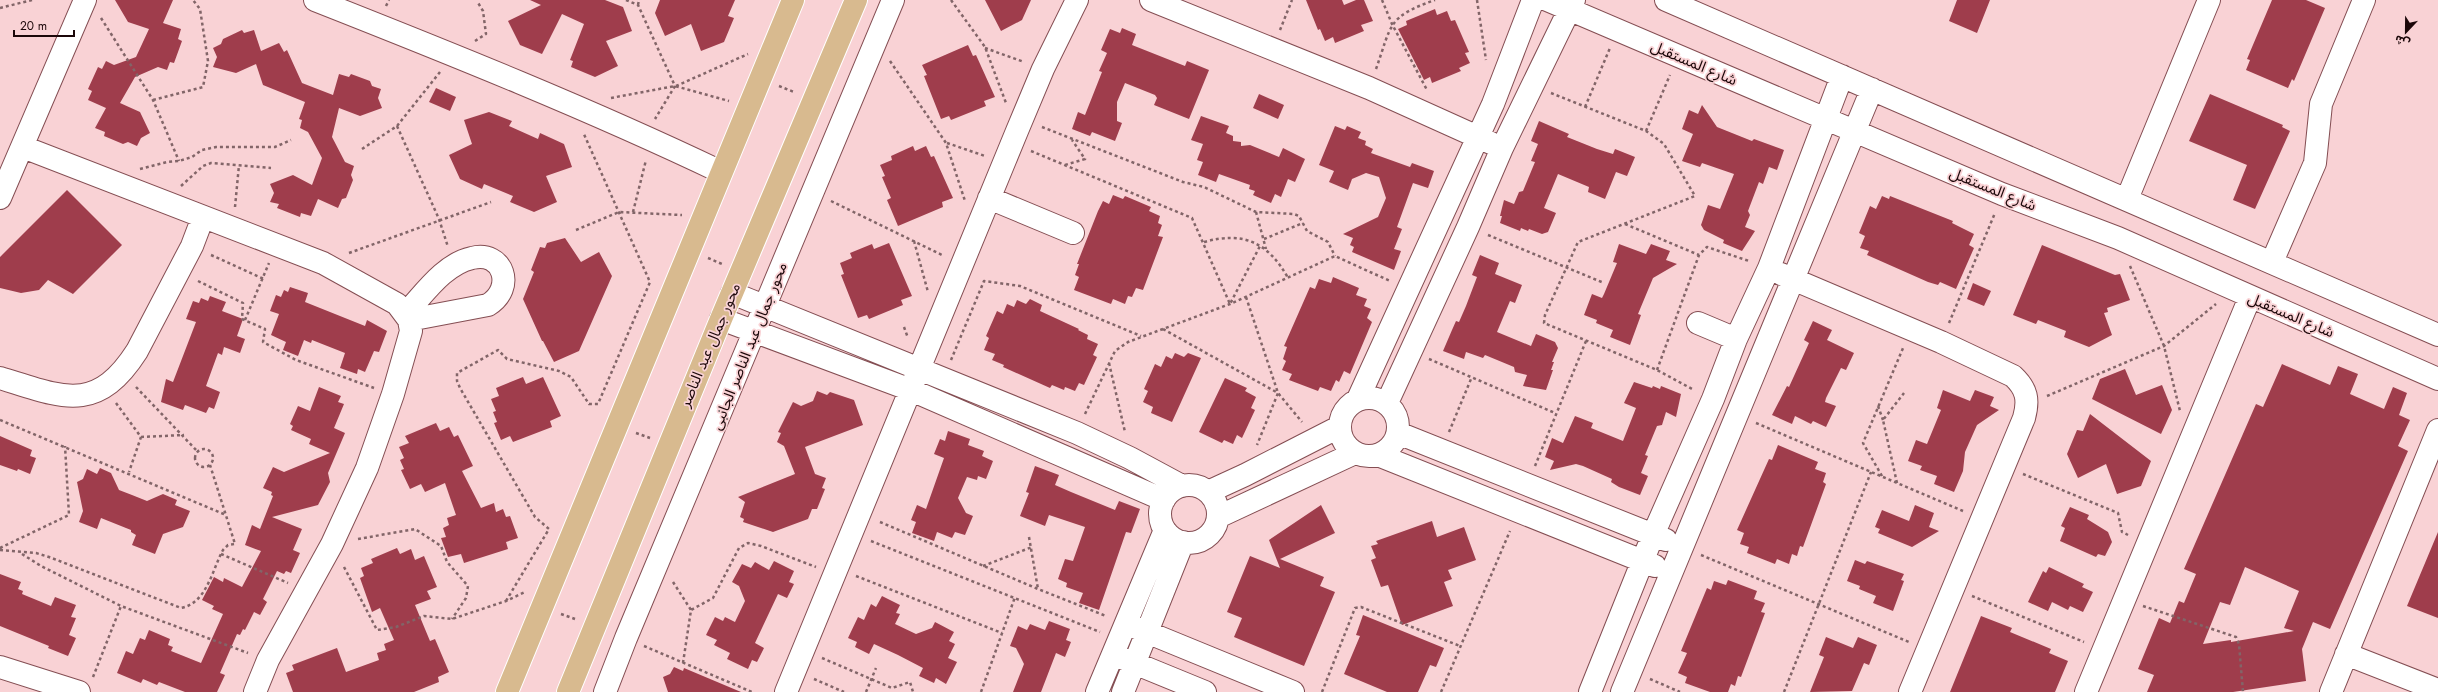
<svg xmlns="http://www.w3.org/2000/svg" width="2438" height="692" font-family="Jost,'Noto Sans Arabic',sans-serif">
<rect width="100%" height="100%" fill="#f9d2d5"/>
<path fill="#9f3d4c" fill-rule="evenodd" d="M115 0H173L163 23 181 29 178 39 182 41 174 63 170 62 167 70 158 67 135 77 120 103 140 112 150 133 141 138 137 146 128 142 123 144 104 136 105 132 95 128 106 108 88 100 92 91 88 89 98 67 102 69 106 61 114 65 136 57 149 29 128 22Z
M530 0H605L623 7 632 31 606 41 618 66 595 77 571 67 573 61 570 60 584 24 562 14 542 54 520 45 508 21 541 5Z
M660 0H735L728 16 734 18 724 42 701 51 691 24 665 36 655 13Z
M985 0H1031L1022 20 1001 31Z
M1306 0H1342L1344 5 1356 0H1364L1373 21 1361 25 1364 31 1335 43 1333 37 1325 41 1320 29 1318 30Z
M1957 0H1990L1977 33 1949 21Z
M2272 0H2306L2325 8 2294 81 2292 79 2288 88 2246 70 2250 60 2247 59Z
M1435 9 1437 15 1447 11 1451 21 1455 20 1469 52 1465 53 1470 63 1459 68 1461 71 1432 83 1430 77 1424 80 1398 29 1407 25 1406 21Z
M1122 28 1136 34 1132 45 1185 66 1187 61 1209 70 1189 119 1154 105 1157 98 1155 95 1125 83 1117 102V121L1122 123 1115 141 1092 132 1090 136 1072 129 1078 112 1085 115 1102 72 1099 71 1107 53 1101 50 1110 29 1120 33Z
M242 30 244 33 254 30 261 51 279 43 284 52 287 50 302 83 333 95 339 74 349 77 351 74 370 81 372 86 381 89 378 98 382 108 360 116 339 108 332 137 345 162 354 166 351 175 353 180 346 198 342 199 338 208 318 199 311 216 301 213 300 217 277 208 279 204 270 202 274 193 270 184 293 175 312 185 322 158 308 132 300 128 302 120 299 119 305 102 263 85 256 64 236 73 213 67 217 57 213 48 221 44 223 39Z
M968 45 973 56 976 55 995 97 984 101 986 106 951 120 949 116 941 119 924 76 927 75 922 65Z
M436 88 456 97 450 111 429 102Z
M1259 94 1284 105 1278 119 1253 108Z
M2210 94 2283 125 2282 127 2290 131 2255 209 2233 200 2247 165 2189 141Z
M1702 105 1717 127 1752 141 1754 139 1784 150 1777 170 1769 167 1763 184 1759 182 1748 211 1750 215 1745 227 1755 231 1742 251 1723 243 1724 240 1704 230 1701 225 1708 205 1720 209 1734 174 1702 163 1700 167 1682 161 1693 134 1682 129 1689 110 1698 114Z
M489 112 512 121 509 126 538 139 540 133 564 144 572 167 546 176 557 202 534 212 510 202 513 196 484 184 482 189 460 179 449 155 472 144 464 120Z
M1201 116 1229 126 1226 133 1233 136V141L1241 142V146L1250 145 1279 157 1283 148 1305 159 1295 182 1288 179 1281 197 1275 194 1271 203 1253 195 1255 191 1249 189 1250 185 1219 174 1216 182 1198 175 1203 162 1197 160 1203 144 1191 140Z
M1539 121 1569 134 1567 137 1597 149 1613 154 1615 149 1635 157 1627 176 1616 172 1605 199 1588 192 1589 187 1558 174 1544 208 1556 213 1548 232 1542 234 1529 229 1528 231 1521 228 1520 231 1500 223 1502 216H1500L1504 200 1514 204 1519 192 1523 191 1535 162 1531 161 1538 144 1531 141Z
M1335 126 1345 130 1347 126 1361 132 1358 138 1366 141 1365 145 1373 149 1371 153 1410 167 1412 163 1434 171 1428 188 1413 183 1397 227 1402 229 1394 249 1401 251 1394 270 1352 252 1354 247 1350 245 1353 238 1343 234 1378 217 1386 198 1379 177 1366 173 1352 179 1348 190 1329 182 1334 171 1319 165Z
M913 146 915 151 926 146 931 157 934 156 953 198 942 202 943 207 898 226 887 200 891 198 882 177 885 176 880 165 892 160 891 156Z
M67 190 122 245 73 294 48 280 39 290 21 293 0 288V257Z
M1113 195 1123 199 1125 196 1151 207 1149 211 1160 216 1158 223 1162 225 1158 236 1163 237 1143 290 1136 288 1132 297 1128 296 1125 304 1113 299 1111 304 1074 290 1079 277 1075 275 1079 264H1077L1098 211 1103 201 1109 204Z
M1882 196 1889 199 1890 196 1953 221 1952 223 1974 234 1969 245 1974 248 1956 289 1940 282 1938 285 1928 282 1867 255 1869 251 1860 248 1865 236 1859 233 1870 206 1876 209Z
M565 238 581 262 599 252 612 276 579 351 554 362 543 341H542L523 299 534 272 531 270 540 247 545 248 547 243Z
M889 243 912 296 901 300 903 305 869 319 867 315 858 318 841 275 844 274 840 263 852 258 850 253 872 244 874 249Z
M1619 244 1646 254 1651 244 1670 251 1666 260 1677 264 1653 278 1638 314 1641 315 1630 345 1610 337 1613 330 1596 323 1597 320 1584 315 1592 294 1602 298 1604 294 1617 263 1613 262Z
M2042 245 2115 275 2120 274 2130 300 2107 308 2108 312 2104 313 2112 335 2089 347 2064 337 2066 331 2038 320 2036 324 2013 315Z
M1480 255 1499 263 1495 274 1522 285 1515 303 1510 301 1497 332 1531 346 1536 334 1555 342 1558 348 1552 362H1554L1551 370H1553L1546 390 1523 386 1527 375 1515 372 1514 367 1485 355 1483 358 1466 352 1464 359 1443 351 1452 330 1456 321 1459 322 1466 306 1477 277 1472 275Z
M1333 277 1359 288 1356 295 1367 299 1364 306 1371 309 1367 318 1372 322 1350 374 1344 371 1339 382 1336 380 1331 391 1320 387 1318 391 1289 380 1292 374 1282 370 1286 361 1283 359 1287 347 1284 346 1310 287 1315 289 1319 279 1331 283Z
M1973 283 1991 291 1984 306 1967 299Z
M290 287 308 293 305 302 365 326 367 320 387 331 379 352 374 351 365 372 358 369 357 374 340 368 345 353 312 340 311 343 304 340 298 356 283 350 286 342 271 335 279 314 270 311 276 295 281 297 284 290 288 292Z
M210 296 226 302 222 311 243 319 237 336 245 339 240 353 224 347 222 355 218 353 206 386 220 392 214 409 209 407 206 413 185 405 183 410 161 402 166 379 173 382 196 322 186 319 193 301 199 303 201 298 208 301Z
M1030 299 1042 305 1040 311 1079 329 1078 330 1088 335 1087 339 1098 344 1093 355 1097 357 1084 385 1079 383 1075 391 1065 387 1064 390 1052 385 1050 388 1003 367 1004 365 992 360 995 354 984 350 989 338 986 336 997 311 1003 314 1007 304 1014 307 1017 300 1026 304Z
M1813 321 1832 330 1827 340 1854 353 1846 370 1841 368 1826 398 1825 402 1836 406 1826 427 1813 421 1811 424 1795 416 1792 424 1772 415 1787 386 1789 387 1809 343 1804 340Z
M1175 353 1184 357 1188 353 1201 358 1172 422 1151 413 1153 407 1143 402 1148 391 1144 389 1155 364 1161 367 1166 356 1172 359Z
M2282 364 2330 385 2338 366 2358 374 2350 394 2384 409 2393 387 2407 393 2399 415 2410 420 2398 446 2408 451 2330 629 2313 622 2302 649 2306 681 2233 692H2147L2154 675 2138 669 2159 618 2170 623 2179 601 2184 603 2196 574 2184 569 2256 404 2263 407ZM2245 567 2299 591 2284 628 2294 631 2231 642V640L2203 644 2220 602 2230 605Z
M2125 369 2136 395 2162 385 2172 410 2161 434 2092 399 2100 379Z
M523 377 526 384 543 377 561 416 550 421 552 427 513 442 510 436 501 440 494 423 497 422 493 412 496 411 491 399 499 396 496 388Z
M1225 378 1247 388 1245 391 1256 397 1251 408 1255 410 1242 438 1237 435 1233 444 1224 440 1222 443 1199 432Z
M1634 382 1652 388 1653 386 1660 389 1661 386 1681 394 1676 417 1666 412 1662 425 1657 426 1645 455 1648 456 1641 473 1648 476 1640 495 1619 487 1611 482 1612 479 1583 466 1576 464 1550 470 1554 461 1545 457 1552 438 1563 443 1575 416 1593 423 1591 428 1623 441 1636 408 1624 403Z
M319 387 341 396 338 402 344 404 334 428 345 433 328 473 330 482 318 505 272 517 302 529 293 550 300 553 291 573 286 571 284 574 277 571 263 599 267 602 260 615 254 612 245 630 243 629 240 635 237 634 220 673 225 675 217 692H185L159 682 157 685 143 679 141 683 117 673 126 651 133 654 140 638 145 640 149 630 170 639 168 645 173 647 171 651 201 663 223 614 212 609 214 606 202 600 214 577 223 582 224 578 242 587 261 551 245 545 252 525 260 529 273 496 271 495 272 492 263 488 273 467 284 472 330 453 309 444 311 439 291 430 293 426 290 424 298 406 310 411Z
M1943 390 1970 401 1975 390 1994 397 1990 406 1999 410 1977 425 1965 452 1963 471 1954 492 1934 484 1937 476 1920 470 1922 466 1908 461 1916 440 1927 444 1941 410 1937 408Z
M817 391 827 395 830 392 854 400 863 425 805 447 815 474 826 478 822 488 825 489 817 509H812L808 519 773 532 743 522 744 519 740 517 745 502 738 497 795 474 784 446 777 442 781 433 778 432 793 402 801 406 813 401Z
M2090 414 2151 461 2141 486 2117 494 2106 464 2078 478 2067 454 2077 430 2083 431Z
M436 423 440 431 449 427 454 437 458 435 473 466 462 471 481 508 494 503 496 512 503 509 506 517 510 516 518 538 506 542 508 549 464 563 461 554 448 557 441 538 446 537 443 528 449 525 447 518 456 515 445 483 425 492 421 484 410 489 401 470 404 469 400 460 404 458 399 447 409 443 405 436Z
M948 431 970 439 968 445 984 451 982 456 993 461 986 479 978 476 977 480 967 477 958 498 966 513 973 516 965 535 955 532 952 538 937 532 934 541 912 533 916 522 911 520 917 505 926 509 944 458 934 454 940 439 945 441Z
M0 436 32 450 30 456 36 458 30 474 18 469 17 471 0 465Z
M1778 445 1818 462 1815 469 1826 473 1823 482 1826 484 1803 547 1800 546 1797 556 1792 554 1789 564 1777 559 1775 564 1747 553 1749 547 1740 544 1744 533 1737 530 1769 459 1772 460Z
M1035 466 1059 475 1055 485 1071 492 1115 510 1119 501 1140 509 1131 533 1126 532 1099 610 1079 603 1083 593 1066 587 1067 583 1058 579 1065 559 1073 561 1085 527 1049 515 1045 526 1020 516 1029 493 1026 492Z
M100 468 111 473 119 490 132 495 147 501 163 494 177 500 175 505 190 511 183 527 163 534 155 554 132 545 136 535 131 532V530L101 518 97 529 79 522 83 511 77 482 83 479 87 469 97 474Z
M1321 505 1335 533 1280 559 1324 577 1320 586 1335 592 1304 666 1234 637 1242 618 1227 612 1250 556 1280 568 1269 540Z
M1915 505 1934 513 1929 527 1939 531 1912 547 1878 533 1880 529 1875 527 1882 510 1909 521Z
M2070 507 2089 515 2087 519 2108 532 2112 542 2105 556 2098 554 2096 557 2060 541 2065 528 2061 526Z
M1432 521 1437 537 1464 527 1476 560 1448 570 1452 579 1444 582 1453 606 1402 625 1388 585 1381 587 1371 560 1376 558 1371 546 1378 544 1376 541Z
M2438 532V618L2407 606Z
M397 548 400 554 411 549 415 560 424 556 437 587 427 591 431 599 415 605 430 641 435 639 449 672 438 677 439 682 414 692H293L286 673 294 670 292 665 337 648 346 672 379 660 377 653 386 650 384 644 394 640 380 608 372 612 360 578 364 576 361 568 373 563 371 559Z
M1855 560 1865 564 1867 561 1904 574 1901 580 1904 581 1893 611 1873 603 1876 596 1859 589 1860 586 1847 581Z
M774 561 794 571 789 582 794 584 787 598 778 594 755 643 764 648 757 662 752 660 748 669 727 659 730 653 714 645 717 640 706 635 715 617 723 621 725 617 735 622 745 601 739 586 732 582 742 564 751 568 755 562 769 570Z
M2049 567 2084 584 2082 587 2093 592 2083 612 2070 606 2068 610 2052 602 2048 611 2028 602 2043 571 2046 573Z
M0 574 21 582 18 589 23 591 22 594 51 606 55 597 76 605 71 617 76 618 69 635 76 638 68 656 48 648 49 646 0 626Z
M1728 580 1757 591 1754 599 1765 603 1761 612 1765 613 1741 677 1738 676 1735 686 1731 684 1728 692H1710L1685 683 1687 677 1678 673 1687 653 1681 651 1707 588 1711 590 1714 581 1726 585Z
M882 596 900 605 896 613 900 614 895 624 916 634 932 628 935 622 954 632 949 641 955 644 948 658 957 662 946 684 936 678 934 683 919 676 923 668 898 655 874 644 869 654 855 647 857 642 848 638 858 617 864 620 871 604 876 607Z
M1363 615 1444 648 1436 667 1430 665 1418 692H1387L1344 674 1360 636 1356 635Z
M1981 616 2012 628 2010 632 2051 649 2049 653 2068 661 2055 692H1950Z
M1049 621 1070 629 1066 640 1071 642 1065 657 1056 653 1041 692H1013L1024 664 1016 648 1010 646 1018 626 1027 630 1030 624 1045 630Z
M1826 637 1853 648 1858 637 1877 645 1869 665 1864 663 1852 691 1810 692 1824 657 1819 655Z
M674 667 683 671 684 668 741 692H668L663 677 670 674Z"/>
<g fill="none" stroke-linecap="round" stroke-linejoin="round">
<defs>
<path id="minor" d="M315 0C452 54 589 109 721 172
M1151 0 1369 88 1491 143
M1547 0 2002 194 2118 238 2438 379
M1666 0 2438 335
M23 147 323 263 397 304 409 320 411 331 393 394 367 468 332 544 268 660 255 692
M0 198 85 0
M989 198 1073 233
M2127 199 2209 0
M2272 262 2315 163 2321 104 2364 0
M1781 274 1941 342 2013 376C2027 389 2029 400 2024 418L1910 692
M732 293 1077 433 1130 458 1182 486
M406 313C424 294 444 264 472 258 503 250 516 288 488 305L409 320
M721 319 911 390 1164 500
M1698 323 1736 339
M0 378C62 397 96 415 137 351L192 246 203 217
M1340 427a29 29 0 1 1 58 0a29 29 0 1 1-58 0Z
M1358 399 1493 104 1533 0
M1387 403 1468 227 1502 148 1574 0
M1398 433 1666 540
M1378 455 1655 566
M1160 514a29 29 0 1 1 58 0a29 29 0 1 1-58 0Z
M1208 492 1245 475 1339 427
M1218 517 1355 453
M1127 624 1293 692
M2346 654 2438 690
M1122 658 1205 692
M0 667 79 692
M605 692 626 638 893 0
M786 692 1017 131 1043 69 1077 0
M1097 692 1165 530
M1123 692 1183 542
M1590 692 1653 535 1713 399 1736 339 1769 268 1842 76
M1622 692 1872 89
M2086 692 2250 297
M2331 692 2438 430"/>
<path id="major" d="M507 692 793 0
M568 692 721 319 856 0"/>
</defs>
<use href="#minor" stroke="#844e53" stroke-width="24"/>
<use href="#major" stroke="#fff" stroke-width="24"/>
<path stroke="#826568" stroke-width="2.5" stroke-dasharray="3 3" stroke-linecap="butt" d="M626 0 638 5 675 86 655 119
M951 0 985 47 1006 103
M1382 0 1392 24 1427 90
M1477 0 1486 60
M638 5 639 0
M386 6 389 0
M0 8 32 0
M101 18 153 100 179 161
M1280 30 1292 0
M475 41 486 34 483 11 477 1
M985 48 1024 62
M890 61 946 143 965 201
M1376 69C1392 24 1387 17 1435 0
M676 86 748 54
M779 86 794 92
M1551 93 1646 131 1664 144 1695 196 1578 242 1545 315 1544 323 1657 370 1694 390
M611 98 675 86 729 101
M153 100 203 87 208 61 200 9 193 0
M1585 107 1610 48
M397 126 439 219 448 247
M1042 127 1183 182 1204 187 1256 212 1294 214 1299 216 1307 231 1328 242 1335 256
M1646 131 1670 75
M947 143 985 156
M362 149 397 126 440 72
M1031 151 1192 218 1230 304 1260 246
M1065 165 1085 159 1072 140
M140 169 167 162 179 161 192 157 202 150 216 147H275L291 140
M181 186 203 166 211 163 271 168
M831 201 942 255 943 254
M235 207 239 165
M633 212 646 160
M1256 212 1266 249
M1625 224 1699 255
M576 230 619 212 682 215
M1488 235 1604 283
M1264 239 1303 223
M914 241 928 292
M1204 242C1243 231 1268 242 1288 278
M349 253 491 202
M211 255 264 279
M708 258 722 264
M2130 266 2164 346 2180 411
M198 281 243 303 242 319 265 329 263 342 296 360 374 388
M1246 297 1278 393 1302 422
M245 320 269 263
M1949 323 1995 213
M904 327 908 338
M1163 329 1278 393 1257 445
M1429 359 1555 413
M951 360 984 281 1020 286 1141 336
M1109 363 1125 432
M1657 370 1699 255 1707 247 1749 261
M136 387 198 452
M2047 396 2164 346 2216 304
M116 403 141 437 129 472
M1878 406 1883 420
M1085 414 1115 351 1128 342 1230 304 1335 256 1390 281
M0 420 226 515
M1756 423 1963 511
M1449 432 1471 379
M636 433 650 438
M141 437 184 435
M195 458a9 9 0 1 1 18 0a9 9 0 1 1-18 0Z
M1535 466 1586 341
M2023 474 2118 513 2122 532 2128 535
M1882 476 1863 443 1903 348
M1897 483 1883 420 1904 393
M880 522 1038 589 1106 616
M1029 537 1038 589
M358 539 415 529 441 546 447 562 468 586 466 598 452 619
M871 541 1100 632
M0 548 69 515 65 446
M0 550 36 553 49 557 181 608C207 603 212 570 223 550L228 545 235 544 210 465
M22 554 41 566 121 606 248 653
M221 554 288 583
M1701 555 1909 642
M983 566 1032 547
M344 567 377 630 396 627 424 616 452 619 506 601 525 592
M856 576 1002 633
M673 582 691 610
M1972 596 2084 642
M506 601 549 529 535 517 460 388 457 381V373L498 350 507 359 559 371 571 377 589 404H598L650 282 583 132
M2143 606 2236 637 2239 644 2243 692
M561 614 575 619
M644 646 752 692
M822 658 892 688 910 682 913 692
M683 663 691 610 713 598 739 548 748 543 761 546 816 567
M93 677 121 606
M814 679 844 692
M1650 679 1680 692
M866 692 876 668
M981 692 1015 597
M1322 692 1355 608 1361 607 1460 646
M1441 692 1510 531
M1784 692 1871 472"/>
<use href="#minor" stroke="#fff" stroke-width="22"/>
<use href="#major" stroke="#d8ba8f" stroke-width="22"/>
</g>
<g text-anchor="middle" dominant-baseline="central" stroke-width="3.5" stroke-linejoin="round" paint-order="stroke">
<g font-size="15" fill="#1b0709" stroke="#f9d2d5">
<text transform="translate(1694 63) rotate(23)">شارع المستقبل</text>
<text transform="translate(1993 189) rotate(22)">شارع المستقبل</text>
<text transform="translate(2291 315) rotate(23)">شارع المستقبل</text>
<text transform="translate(710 345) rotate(-67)">محور جمال عبد الناصر</text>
<text transform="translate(749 346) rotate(-68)">محور جمال عبد الناصر الجانبى</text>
</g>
</g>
<g transform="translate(2406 32) rotate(202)" stroke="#f9d2d5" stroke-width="3" paint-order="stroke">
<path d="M0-3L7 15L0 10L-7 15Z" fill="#1b0709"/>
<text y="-6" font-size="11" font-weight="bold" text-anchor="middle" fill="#1b0709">ش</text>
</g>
<path d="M14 30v6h60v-6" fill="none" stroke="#1b0709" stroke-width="2"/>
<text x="20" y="30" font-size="12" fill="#1b0709" stroke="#f9d2d5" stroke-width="3" paint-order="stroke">20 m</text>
</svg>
